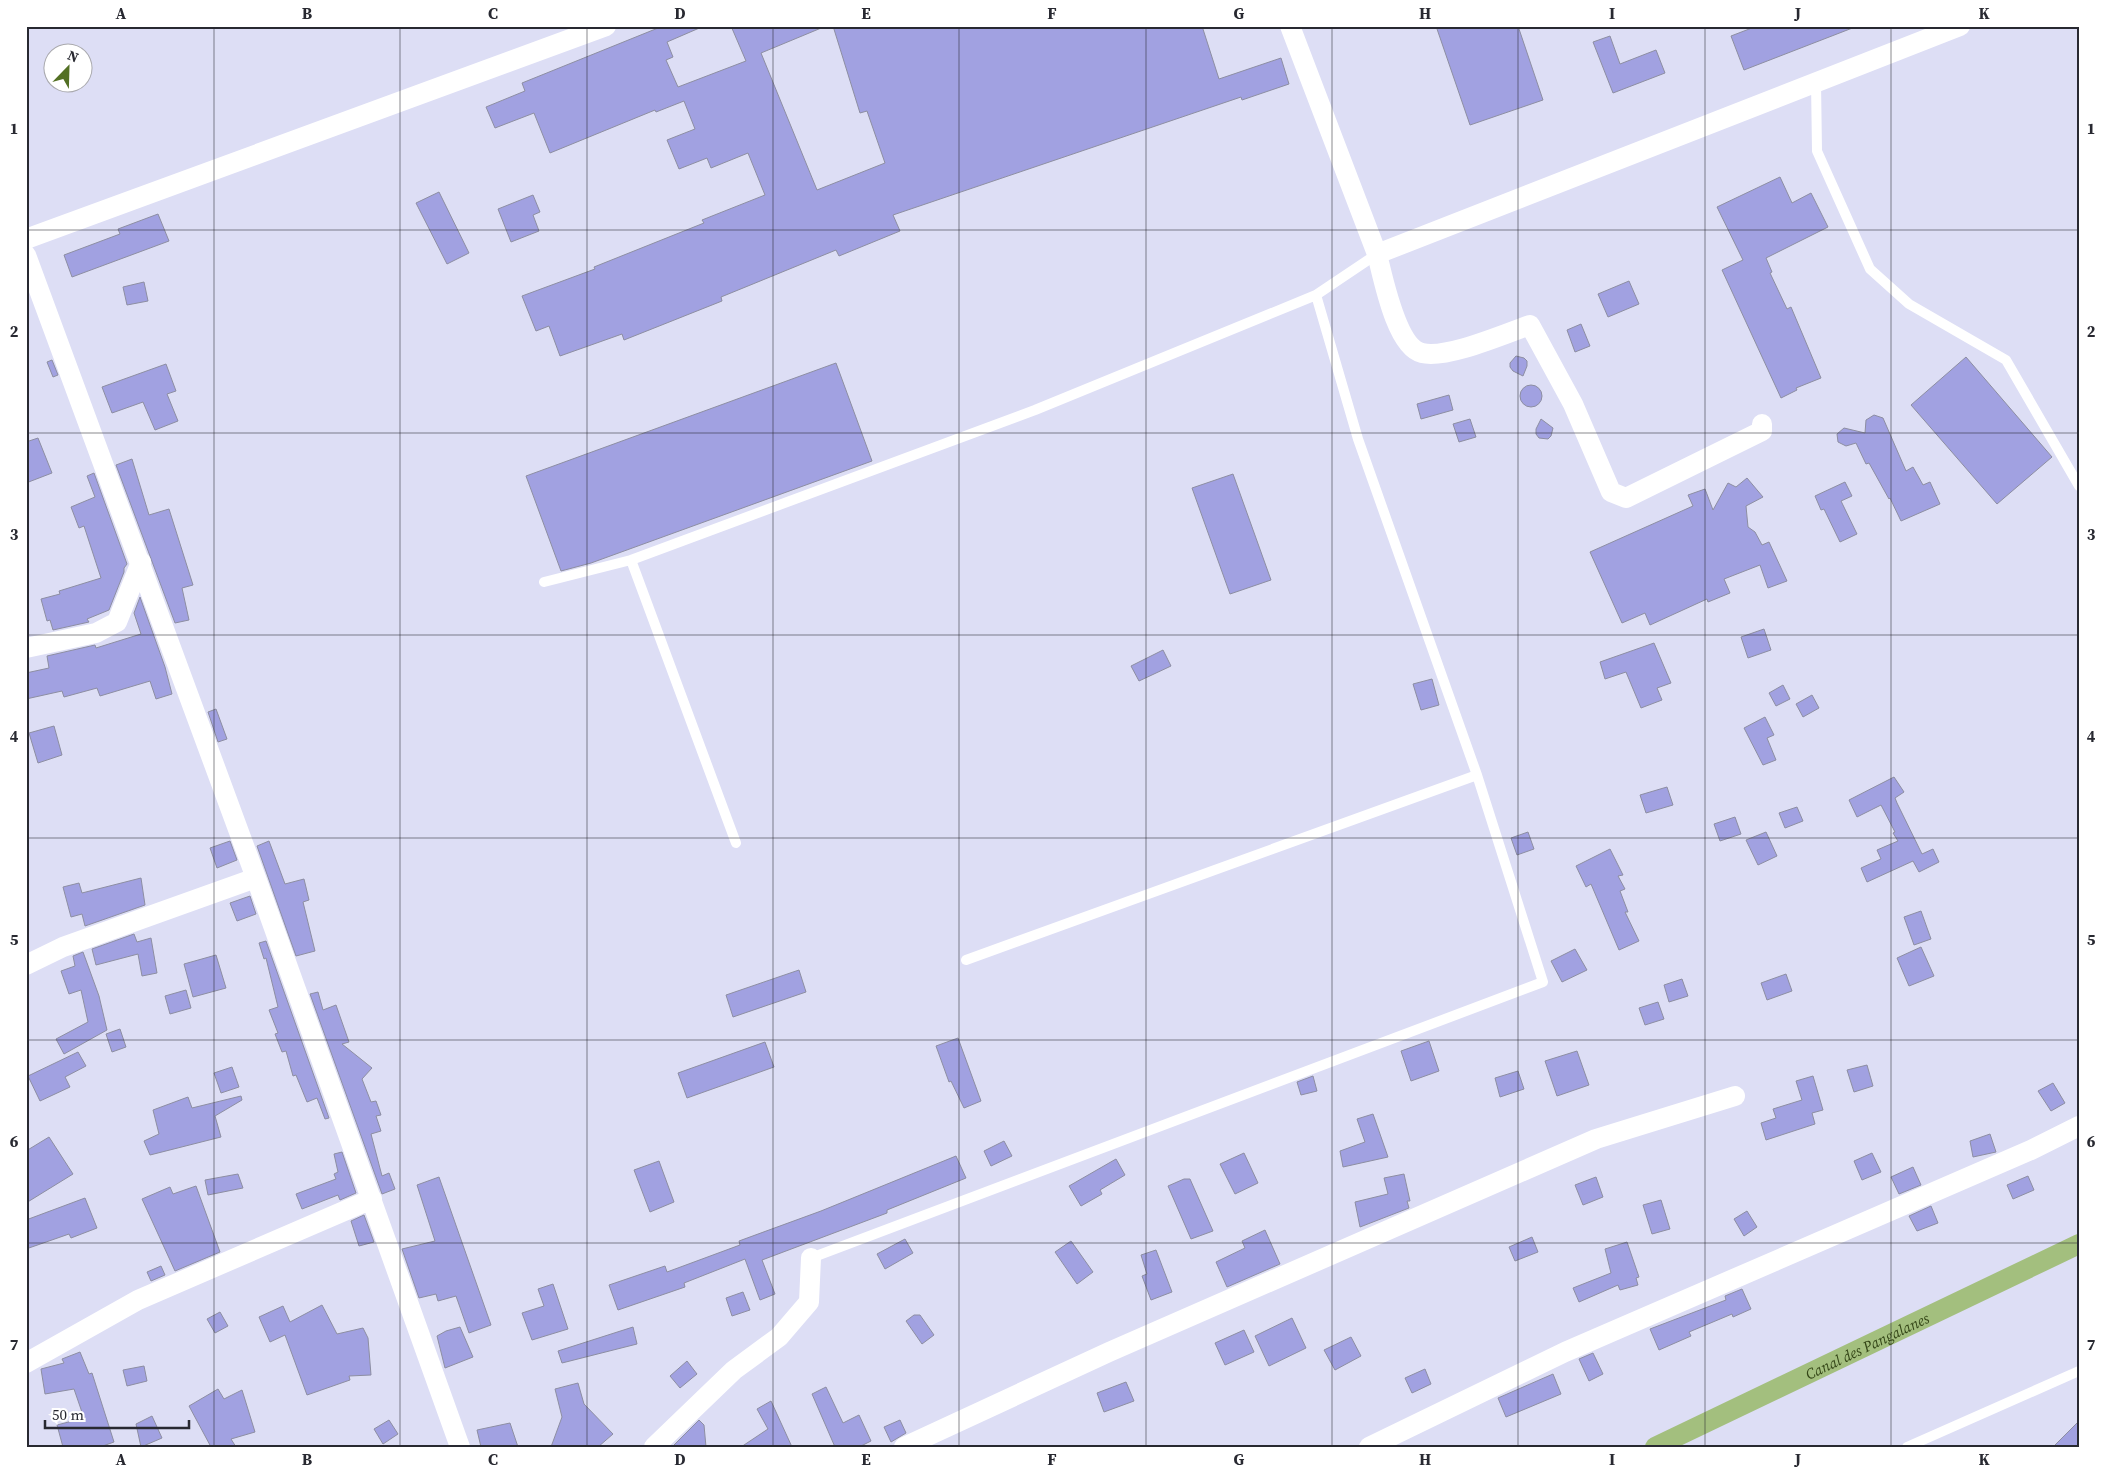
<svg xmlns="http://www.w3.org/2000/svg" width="2105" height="1473" font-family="'Source Serif 4',serif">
<rect width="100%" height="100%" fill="#dddef5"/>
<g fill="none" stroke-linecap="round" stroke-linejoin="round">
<path stroke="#a3bf7e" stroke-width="20" id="s1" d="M1655 1447 2079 1244"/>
</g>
<path fill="#a1a1e1" stroke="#8d8ea2" d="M663 26H704L667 42 673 57 666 60 678 87 746 61 731 26H826L761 53 817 190 885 163 867 111 860 113 833 26H1202L1219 79 1281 58 1289 84 1242 100 1241 97 893 215 900 231 839 256 836 250 721 297 722 301 624 340 622 334 560 356 549 326 536 331 522 296 595 269 594 267 704 223 702 220 765 195 748 153 711 168 707 158 679 169 667 140 695 129 684 101 656 112 655 110 550 153 534 113 495 128 486 107 525 91 522 83Z
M1436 26H1518L1543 100 1470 125Z
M1757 26H1855V27L1744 70 1731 36Z
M1610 36 1620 64 1656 50 1665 73 1613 93 1593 42Z
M1780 177 1792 203 1811 193 1828 227 1766 258 1772 272 1770 273 1787 309 1791 307 1821 378 1796 388 1797 390 1781 398 1722 270 1743 260 1717 207Z
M439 192 469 253 447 264 416 203Z
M533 195 540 212 533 215 539 231 511 242 498 209Z
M158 214 169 241 72 277 64 255 120 234 118 229Z
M1629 281 1639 304 1608 317 1598 294Z
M144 282 148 301 127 305 123 287Z
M1581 324 1590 346 1575 352 1567 330Z
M1516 356 1524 358 1527 361V366L1523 376 1513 371 1510 367V363Z
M1966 357 2052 457 1997 504 1911 405Z
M52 360 58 375 53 377 47 362Z
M836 363 872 461 591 563 561 571 526 476Z
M166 364 176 391 167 394 178 421 155 430 143 402 112 413 102 387Z
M1520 396a11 11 0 1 1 22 0a11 11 0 1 1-22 0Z
M1449 395 1453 410 1421 419 1417 404Z
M1874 415 1883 418 1906 471 1913 467 1923 485 1930 482 1940 504 1901 521 1890 498 1889 499 1869 463 1866 464 1856 443 1846 446 1838 442 1837 434 1844 428 1865 433 1866 420Z
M1470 419 1476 437 1459 442 1453 424Z
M1541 419 1553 428 1551 436 1548 439 1539 438 1536 434V429Z
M38 438 52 473 26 483V442Z
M132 459 149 515 169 509 193 585 182 588 189 620 175 623 116 465Z
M94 473 127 564 124 568V572L109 610 87 619 89 622 53 630 50 620 47 621 41 599 60 594 59 591 101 578 84 526 79 528 71 507 95 497 87 476Z
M1233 474 1271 580 1230 594 1192 488Z
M1747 478 1763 497 1746 506 1748 527 1755 532 1762 545 1769 542 1787 581 1768 588 1760 565 1724 579 1730 593 1708 602 1707 599 1650 625 1645 613 1622 623 1590 552 1693 506 1688 495 1705 489 1713 510 1728 483 1736 487Z
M1845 482 1852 496 1841 501 1857 534 1840 542 1824 509 1821 510 1815 496Z
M140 597 165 667 172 694 156 699 150 681 100 696 97 688 64 697 62 691 26 699V673L49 668 47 656 95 645 96 648 141 634 134 613Z
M1764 629 1771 650 1748 658 1741 637Z
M1654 643 1671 683 1657 688 1662 700 1641 708 1626 672 1605 679 1600 662Z
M1163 650 1171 666 1139 681 1131 666Z
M1432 679 1439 705 1421 710 1413 684Z
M1783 685 1790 699 1776 706 1769 693Z
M1812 695 1819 708 1803 717 1796 704Z
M216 709 227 739 218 742 208 712Z
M1765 717 1774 735 1767 738 1776 760 1763 765 1744 728Z
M54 726 62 755 38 763 29 733Z
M1894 777 1904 792 1895 798 1897 803 1922 854 1933 849 1939 862 1919 872 1913 861 1867 882 1861 868 1881 859 1877 850 1898 841 1893 833 1895 832 1881 805 1857 817 1849 800Z
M1667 787 1673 805 1646 813 1640 795Z
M1797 807 1803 821 1785 828 1779 813Z
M1735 817 1741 834 1720 841 1714 824Z
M1528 832 1534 849 1517 855 1511 838Z
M1766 832 1777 856 1758 865 1746 840Z
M230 841 237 860 217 868 210 848Z
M269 841 285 884 304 879 309 900 303 902 315 951 296 956 257 846Z
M1610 849 1623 875 1618 876 1625 889 1620 891 1628 912H1625L1639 941 1619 950 1591 884 1586 887 1576 866Z
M141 878 145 905 85 926 82 914 71 917 63 887 79 883 82 893Z
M250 896 256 914 237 921 230 903Z
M1921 911 1931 939 1914 945 1904 917Z
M134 934 137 942 151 938 157 973 142 976 138 954 96 965 92 949Z
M266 941 329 1118 325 1119 317 1098 307 1102 296 1075 293 1076 286 1051 282 1052 275 1034 278 1033 269 1010 278 1007 266 958 264 959 259 943Z
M1921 947 1934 976 1909 986 1897 958Z
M1575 949 1587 970 1562 982 1551 961Z
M83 952 99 996 107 1030 64 1054 56 1039 88 1022 81 990 69 994 61 971 75 966 73 956Z
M216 955 226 988 193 997 184 964Z
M799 970 806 992 733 1017 726 995Z
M1786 974 1792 991 1767 1000 1761 983Z
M1682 979 1688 996 1669 1002 1664 985Z
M186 990 191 1008 170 1014 165 996Z
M318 992 323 1010 336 1005 349 1042 342 1044 372 1068 362 1079 371 1102 376 1101 381 1115 376 1116 381 1131 371 1134 382 1176 389 1173 395 1189 382 1194 310 994Z
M1658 1002 1664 1019 1645 1025 1639 1008Z
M120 1029 126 1047 112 1052 106 1034Z
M958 1038 981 1101 964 1108 951 1081 949 1082 936 1046Z
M1429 1041 1439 1071 1411 1081 1401 1051Z
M765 1042 774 1067 687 1098 678 1073Z
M1577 1051 1589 1085 1557 1096 1545 1061Z
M78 1052 86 1066 65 1077 70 1087 40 1101 28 1076Z
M1867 1065 1873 1086 1854 1092 1847 1070Z
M232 1067 239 1087 221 1093 214 1073Z
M1518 1071 1524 1089 1500 1097 1495 1078Z
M1313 1076 1317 1091 1301 1095 1297 1082Z
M1813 1076 1823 1110 1812 1113 1815 1124 1766 1140 1761 1123 1776 1118 1773 1109 1802 1100 1796 1081Z
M2053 1083 2065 1103 2051 1111 2038 1091Z
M241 1096 242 1100 215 1116 221 1137 150 1155 144 1141 159 1134 153 1110 188 1097 192 1108Z
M1373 1114 1388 1157 1343 1167 1340 1151 1365 1142 1357 1119Z
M1990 1134 1996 1152 1973 1157 1970 1141Z
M49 1137 73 1174 26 1203V1151Z
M1004 1141 1012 1156 991 1166 984 1151Z
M342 1152 356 1193 340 1200 338 1195 302 1209 296 1194 336 1179 334 1174 338 1172 334 1154Z
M1244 1153 1258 1183 1235 1194 1220 1164Z
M1872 1153 1881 1172 1862 1180 1854 1161Z
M956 1156 966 1178 887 1210V1213L762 1260 775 1294 760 1300 745 1259 684 1283 685 1287 618 1310 609 1285 665 1266 667 1272 740 1245 739 1241 821 1211Z
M1116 1159 1125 1175 1100 1190 1102 1194 1081 1206 1069 1186Z
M659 1161 674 1202 650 1212 634 1170Z
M1913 1167 1921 1185 1899 1194 1891 1177Z
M238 1174 243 1188 208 1195 205 1180Z
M1404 1174 1410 1201H1407L1409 1208 1360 1227 1355 1202 1388 1194 1384 1178Z
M2028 1176 2034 1190 2013 1199 2007 1185Z
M439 1177 491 1325 469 1333 456 1296 438 1301 436 1294 419 1298 402 1249 435 1241 417 1185Z
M1596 1177 1603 1197 1583 1205 1575 1185Z
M1184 1179H1190L1213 1231 1191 1239 1168 1186Z
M196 1186 220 1252 175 1271 142 1199 170 1187 173 1194Z
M85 1198 97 1228 71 1238 69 1234 26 1249V1220Z
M1661 1200 1670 1229 1652 1234 1643 1205Z
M1931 1206 1938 1223 1917 1231 1909 1216Z
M1747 1211 1757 1227 1744 1236 1734 1219Z
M364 1215 374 1242 359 1246 351 1221Z
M1265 1230 1280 1264 1227 1287 1216 1262 1245 1248 1242 1241Z
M1532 1237 1538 1252 1515 1261 1509 1247Z
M905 1239 913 1253 885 1269 877 1254Z
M1071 1241 1093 1272 1077 1284 1055 1252Z
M1627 1242 1639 1277 1636 1278 1638 1285 1620 1290 1618 1285 1579 1302 1573 1288 1611 1273 1605 1249Z
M1156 1250 1172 1292 1151 1300 1142 1276 1147 1274 1141 1255Z
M161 1266 165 1275 151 1281 147 1272Z
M553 1284 568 1329 532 1340 522 1313 544 1306 538 1289Z
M1742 1289 1751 1309 1733 1317 1732 1314 1689 1332 1691 1336 1659 1350 1650 1329 1726 1300 1725 1296Z
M743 1292 750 1310 732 1316 726 1298Z
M322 1305 337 1334 363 1328 368 1338 371 1375 349 1376 350 1380 307 1395 285 1335 270 1342 259 1317 283 1306 290 1322Z
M220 1312 228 1326 215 1333 207 1319Z
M914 1315H920L934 1335 922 1344 906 1321Z
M1292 1318 1306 1348 1269 1366 1255 1336Z
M460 1327 473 1357 445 1368 437 1336 446 1331Z
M633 1327 637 1344 562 1363 558 1351Z
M1244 1330 1254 1352 1225 1365 1215 1343Z
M1351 1337 1361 1356 1335 1370 1324 1350Z
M80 1352 89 1374 92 1373 114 1442 100 1447H63L57 1425 84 1418 74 1389 45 1394 41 1369 64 1363 62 1359Z
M1593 1353 1603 1374 1589 1381 1579 1359Z
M687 1361 697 1374 680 1388 670 1376Z
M144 1366 147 1381 127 1386 123 1370Z
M1425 1369 1431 1384 1412 1393 1405 1378Z
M1553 1374 1561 1394 1506 1417 1498 1398Z
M1126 1382 1134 1401 1104 1412 1097 1393Z
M578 1383 584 1404 613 1434 598 1447H551L562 1417 555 1389Z
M826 1387 843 1423 859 1415 871 1441 859 1447H835L812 1394Z
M218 1389 224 1399 242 1390 255 1432 231 1439 236 1447H211L189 1406Z
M771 1401 792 1447H741L768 1429 757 1409Z
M152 1416 162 1438 141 1447 136 1424Z
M389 1420 398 1434 383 1444 374 1429Z
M699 1420 704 1425 706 1447H672Z
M900 1420 906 1433 891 1442 884 1427Z
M2079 1421V1447H2053Z
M510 1423 518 1447H481L477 1430Z"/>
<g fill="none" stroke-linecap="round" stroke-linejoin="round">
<path stroke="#fff" stroke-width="10" d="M1816 82 1817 151 1870 269 1909 304 2006 360 2079 486
M631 560 736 843
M544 582 631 560 1035 410 1316 295 1377 254
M966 960 1477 775
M811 1258 1543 982 1477 775 1358 439 1316 295
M1907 1447 2079 1371"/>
<path stroke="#fff" stroke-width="20" d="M1290 26 1377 254 1960 26
M26 239 606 26
M1377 254C1383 277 1396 347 1422 353 1447 359 1504 334 1530 325L1573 404 1611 492 1626 498 1762 431V424
M26 255 256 878 460 1447
M26 648 96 633 117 622 141 562
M26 965 63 947 256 878
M26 1363 138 1300 372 1199
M654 1447 734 1370 779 1337 809 1302 811 1258
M904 1447 1109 1352 1596 1139 1735 1096
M1369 1447 1565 1352 2031 1150 2079 1126"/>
</g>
<path fill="none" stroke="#282931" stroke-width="1" stroke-opacity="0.55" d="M214 26V1447M400 26V1447M587 26V1447M773 26V1447M959 26V1447M1146 26V1447M1332 26V1447M1518 26V1447M1705 26V1447M1891 26V1447M26 230H2079M26 433H2079M26 635H2079M26 838H2079M26 1040H2079M26 1243H2079"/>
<g text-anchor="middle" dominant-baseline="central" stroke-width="5" stroke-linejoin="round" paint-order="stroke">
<g font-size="15" font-style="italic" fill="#344617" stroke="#fff">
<text stroke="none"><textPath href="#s1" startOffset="235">Canal des Pangalanes</textPath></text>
</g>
</g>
<rect width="2105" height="1473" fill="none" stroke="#ffffff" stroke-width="55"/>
<g transform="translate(68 68) rotate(23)"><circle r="24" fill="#ffffff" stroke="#a9a9ad"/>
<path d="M0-4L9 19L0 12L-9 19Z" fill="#537024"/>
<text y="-8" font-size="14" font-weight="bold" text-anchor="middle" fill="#282931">N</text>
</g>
<path d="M45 1420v8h144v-8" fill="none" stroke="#282931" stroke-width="2.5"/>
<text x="52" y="1420" font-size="15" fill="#282931" stroke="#ffffff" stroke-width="4" paint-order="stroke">50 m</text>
<rect x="28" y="28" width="2050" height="1418" fill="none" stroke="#282931" stroke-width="2"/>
<g font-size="16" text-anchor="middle" font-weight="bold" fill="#282931">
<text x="121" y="19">A</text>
<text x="307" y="19">B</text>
<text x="493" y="19">C</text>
<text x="680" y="19">D</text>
<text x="866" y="19">E</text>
<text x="1052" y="19">F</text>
<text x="1239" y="19">G</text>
<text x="1425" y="19">H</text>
<text x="1612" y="19">I</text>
<text x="1798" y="19">J</text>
<text x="1984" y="19">K</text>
<text x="14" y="134">1</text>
<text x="2091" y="134">1</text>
<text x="14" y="337">2</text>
<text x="2091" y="337">2</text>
<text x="14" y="540">3</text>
<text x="2091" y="540">3</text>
<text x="14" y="742">4</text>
<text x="2091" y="742">4</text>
<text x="14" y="945">5</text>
<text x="2091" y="945">5</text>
<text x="14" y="1147">6</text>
<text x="2091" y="1147">6</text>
<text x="14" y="1350">7</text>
<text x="2091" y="1350">7</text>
<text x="121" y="1465">A</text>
<text x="307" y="1465">B</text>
<text x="493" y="1465">C</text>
<text x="680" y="1465">D</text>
<text x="866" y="1465">E</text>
<text x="1052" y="1465">F</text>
<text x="1239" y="1465">G</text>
<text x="1425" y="1465">H</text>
<text x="1612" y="1465">I</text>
<text x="1798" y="1465">J</text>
<text x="1984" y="1465">K</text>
</g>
</svg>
